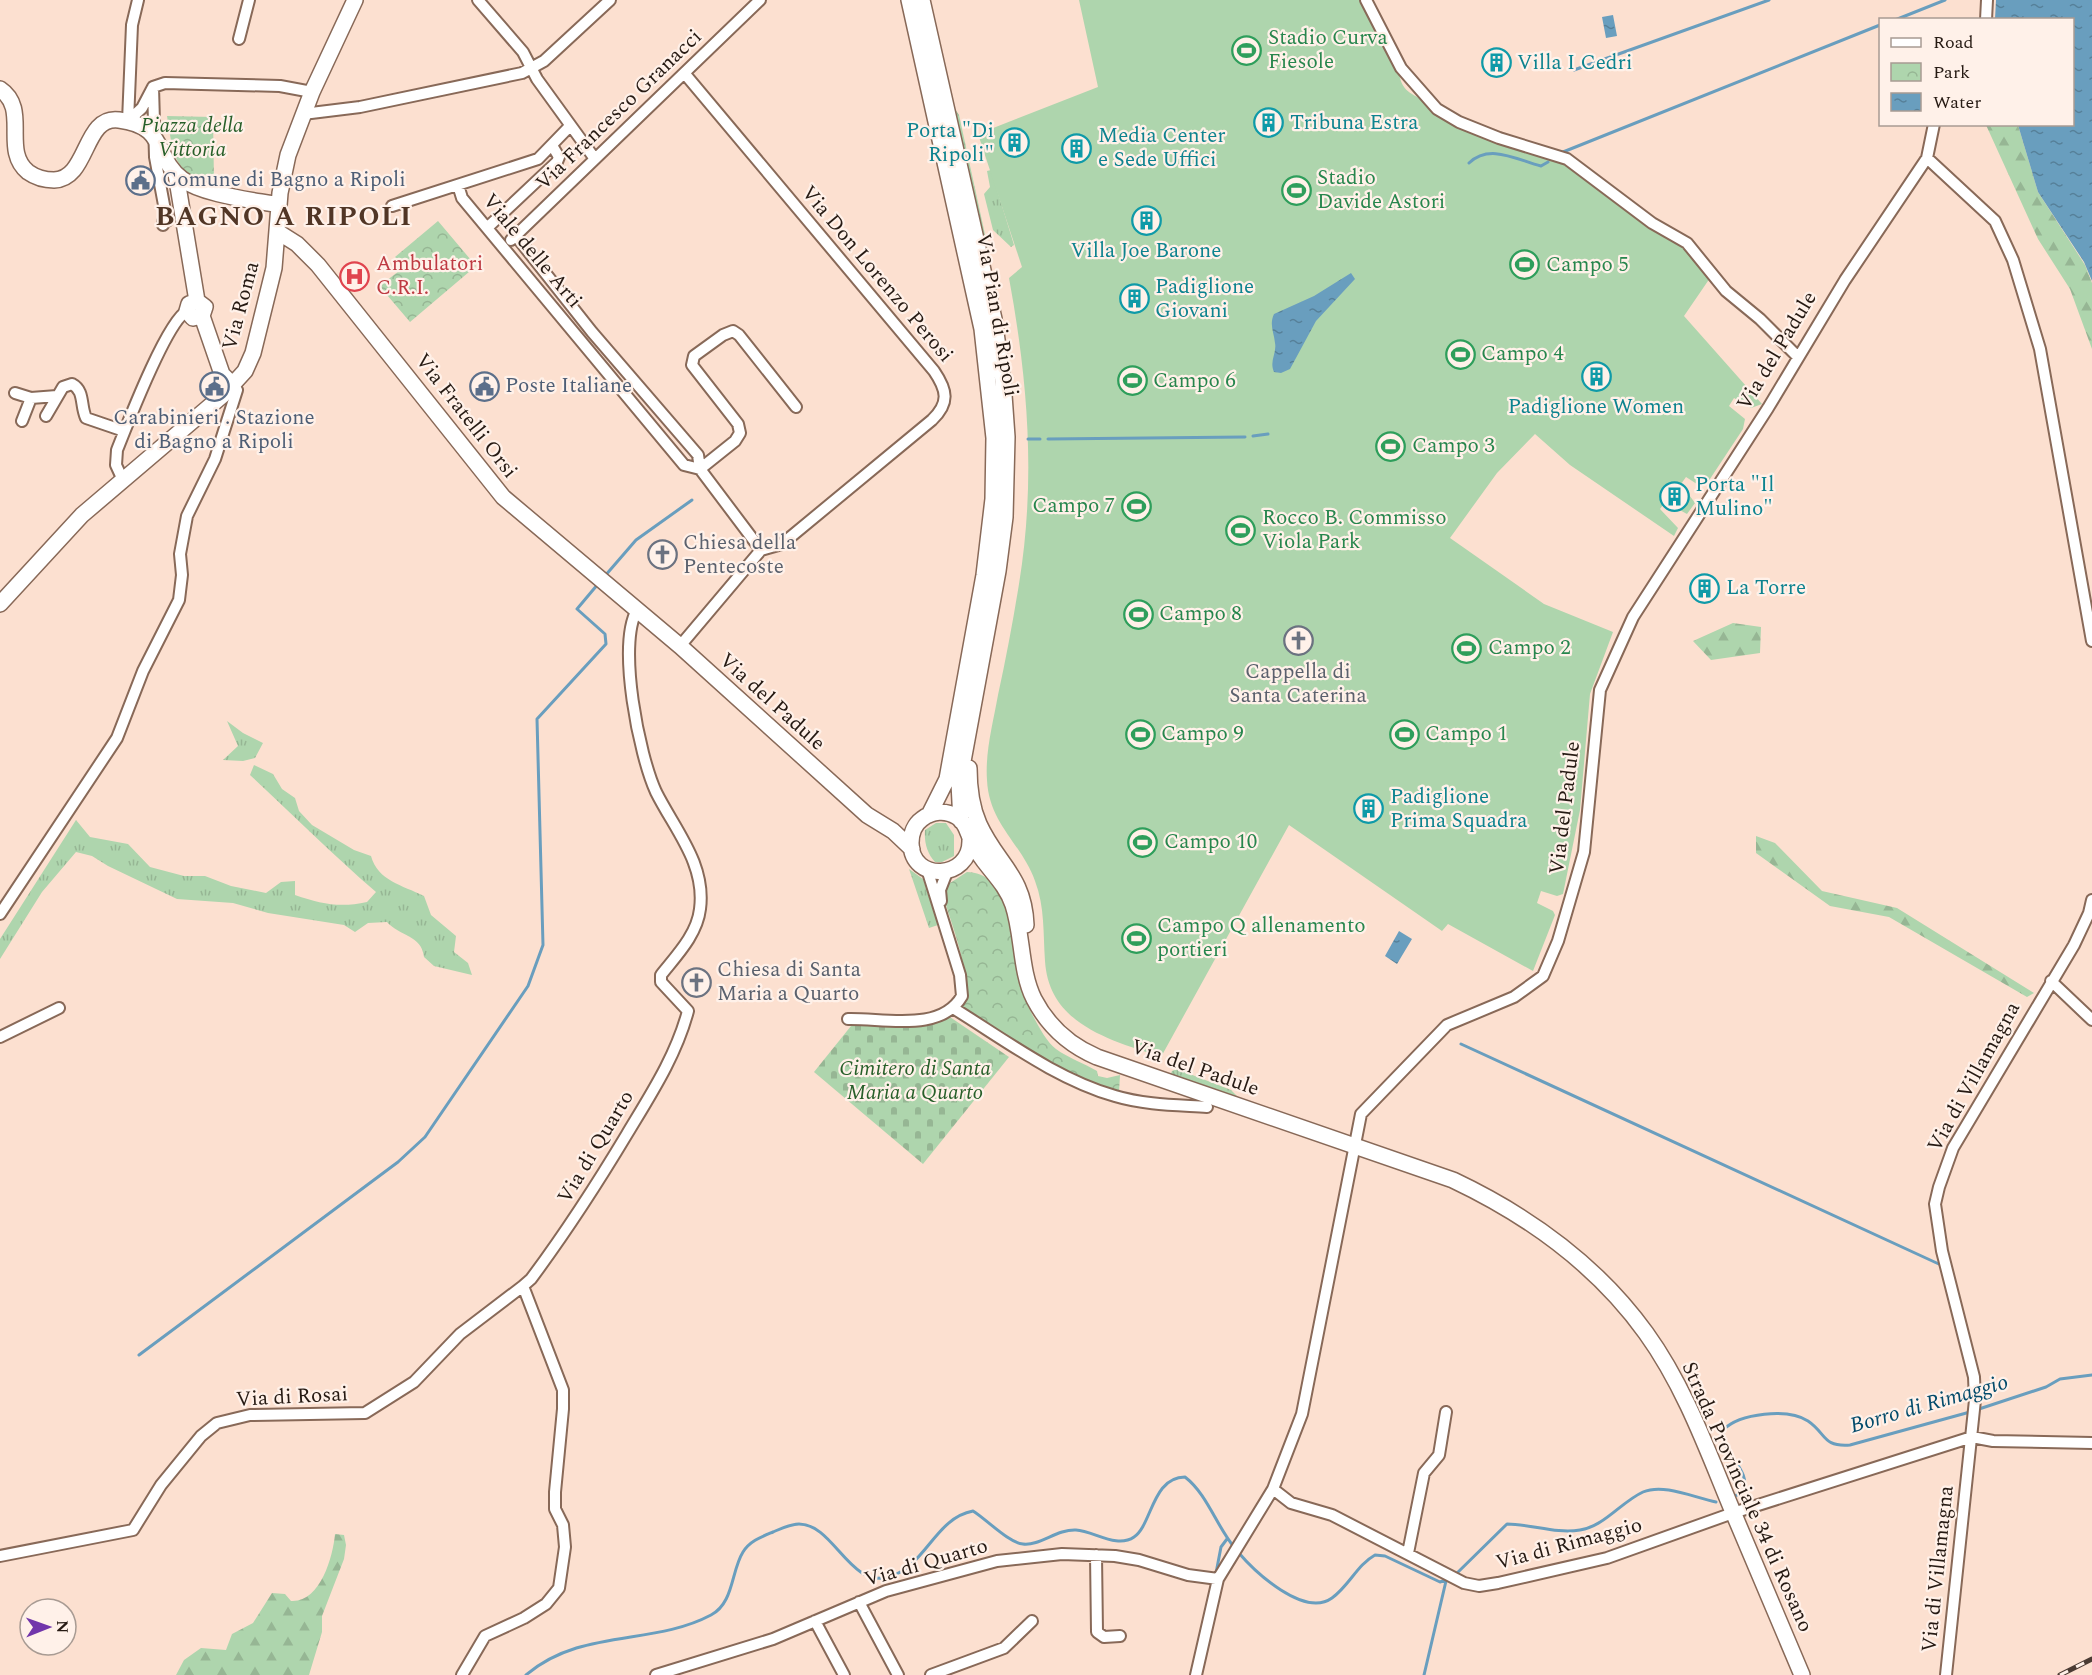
<svg xmlns="http://www.w3.org/2000/svg" width="2092" height="1675" font-family="Spectral,serif">
<defs>
<pattern id="grass-tufts" width="24" height="20" patternUnits="userSpaceOnUse" patternTransform="scale(1.5)"><rect width="24" height="20" fill="#aed5ad"/><path d="M3 7l-1-3M5 7V3M7 7l1-3M15 17l-1-3M17 17v-4M19 17l1-3" fill="none" stroke="#96b694"/></pattern>
<pattern id="forest-firs" width="22" height="20" patternUnits="userSpaceOnUse" patternTransform="scale(1.5)"><rect width="22" height="20" fill="#aed5ad"/><path d="M5 1l3.5 6h-7zM16 11l3.5 6h-7z" fill="#96b694"/></pattern>
<pattern id="cemetery-stones" width="16" height="16" patternUnits="userSpaceOnUse" patternTransform="scale(1.5)"><rect width="16" height="16" fill="#aed5ad"/><path d="M2 7V4a2 2 0 0 1 4 0v3zM10 15v-3a2 2 0 0 1 4 0v3z" fill="#96b694"/></pattern>
<pattern id="park-crowns" width="20" height="18" patternUnits="userSpaceOnUse" patternTransform="scale(1.5)"><rect width="20" height="18" fill="#aed5ad"/><path d="M2 6a3 3 0 1 1 6 0M12 15a3 3 0 1 1 6 0" fill="none" stroke="#96b694"/></pattern>
<pattern id="water-ripples" width="26" height="14" patternUnits="userSpaceOnUse" patternTransform="scale(1.5)"><rect width="26" height="14" fill="#699ebe"/><path d="M2 4q2-2 4 0t4 0M15 11q2-2 4 0t4 0" fill="none" stroke="#568099"/></pattern>
</defs>
<rect width="100%" height="100%" fill="#fce0d0"/>
<path fill="url(#grass-tufts)" d="M949 100 959 115 991 262V290Z
M991 170 1014 245 1011 247 993 230 984 194 990 187 987 171Z
M227 721 243 733 263 743 255 758 243 761 223 760 238 746Z
M254 765 273 774 282 789 295 798 299 811 312 825 354 850 371 856C378 881 402 885 424 896L431 915 456 936 454 952 468 963 472 975 434 966 424 957C422 935 399 936 387 922L368 923 355 932 344 925 268 913 233 903 177 899 108 866 92 856 76 852 42 892 0 959V939L76 820 90 837 128 844 150 867 184 876H205L231 886 266 893 281 882 295 881V895C321 904 340 908 367 902L376 892C332 854 292 814 250 775Z
M936 823H946L954 835V856L942 862H935C927 853 924 842 925 830Z
M909 869 923 879 938 925 929 928Z
M1177 1069 1231 1090 1240 1099 1170 1076 1172 1071Z"/>
<path fill="url(#forest-firs)" d="M1986 125H2018L2038 192 2085 265 2092 283V349L2070 289 2038 239Z
M1733 623 1761 627 1760 653 1711 660 1693 641Z
M1756 836 1775 843 1822 891 1897 908 2034 993 2027 997 1889 917 1830 906 1756 853Z
M335 1534 344 1535 346 1545 344 1559 322 1616V1632L309 1675H176L184 1660 201 1648 226 1650 232 1634 253 1623 272 1593 285 1594 291 1601C320 1603 333 1557 335 1534Z"/>
<path fill="url(#cemetery-stones)" d="M947 1015 1009 1057 923 1164 814 1072 855 1021Z"/>
<path fill="url(#park-crowns)" d="M167 116 213 117 214 182C172 176 173 151 167 116Z
M438 221 476 266 410 322 376 282 382 284 403 268 395 257Z
M967 872C1021 873 1011 972 1028 1006 1034 1018 1045 1041 1056 1049 1068 1058 1084 1063 1097 1071L1098 1076 1107 1078 1120 1075 1119 1092 1062 1072 960 1010C976 982 952 928 944 898L947 885Z"/>
<path fill="#aed5ad" d="M1079 0H1363L1399 70C1400 89 1409 93 1425 101L1569 166 1644 224 1685 247 1710 278 1684 316 1762 404 1751 408 1734 398 1729 406 1745 419 1743 429 1706 485 1700 486 1686 477 1681 484 1695 503 1687 514 1665 502 1660 509 1678 528 1674 536 1570 465 1535 434 1497 473 1450 538 1544 604 1613 632 1590 694 1580 810 1563 894 1557 896 1541 891 1537 903 1553 911 1555 915 1533 971 1448 924 1442 931 1289 825 1161 1057C1111 1040 1049 1025 1045 961 1043 934 1045 907 1035 881 1022 844 989 824 987 780 985 752 993 723 998 695 1006 659 1013 621 1019 584 1036 480 1028 381 1009 278L1022 267 978 134 1098 87Z"/>
<path fill="url(#water-ripples)" d="M1996 0H2092V281L2084 262 2038 192 2018 125 2072 124V20L1995 19Z
M1613 15 1617 36 1606 38 1602 17Z
M1351 273 1355 279 1316 321 1290 369 1281 373 1274 372C1269 361 1277 353 1275 343 1274 332 1269 325 1274 314L1314 296Z
M1399 931 1412 939 1397 964 1385 956Z"/>
<g fill="none" stroke-linecap="round" stroke-linejoin="round">
<path stroke="#699ebe" stroke-width="3" d="M1895 20 1945 0
M1574 70 1769 0
M1563 152 1880 25
M1469 163C1490 143 1517 160 1541 166L1548 162
M1253 436 1268 434
M1028 439H1040
M1048 439 1245 437
M604 577 636 540 692 500
M1461 1044 1941 1265
M139 1355 398 1162 425 1137 528 986 543 945 537 719 606 644 605 634 577 609 598 584
M1976 1410 2046 1387 2060 1379 2092 1375
M1734 1496 1743 1493C1753 1469 1720 1454 1723 1430 1740 1413 1788 1408 1808 1421 1827 1434 1822 1447 1850 1445L1970 1412
M1238 1552C1255 1572 1304 1618 1332 1598 1349 1586 1357 1565 1375 1555L1385 1556 1440 1582 1448 1579
M1216 1573 1221 1547 1227 1539
M1454 1576 1507 1524C1531 1524 1556 1534 1580 1530 1605 1526 1621 1502 1643 1492 1664 1483 1695 1498 1716 1502
M526 1675C581 1628 653 1646 711 1615 734 1603 731 1571 743 1552 750 1541 761 1537 773 1532 780 1529 790 1524 799 1524 834 1524 849 1588 889 1577 926 1566 935 1518 973 1511 986 1519 1009 1543 1023 1544 1040 1546 1057 1529 1076 1530 1094 1531 1117 1549 1134 1537 1152 1525 1152 1477 1185 1477 1207 1494 1216 1525 1234 1547
M1424 1675 1446 1581"/>
<defs>
<path id="street" d="M478 0 523 52 537 79 595 159
M1366 0 1401 68 1437 109 1459 122 1499 138 1567 159 1652 223 1687 243 1726 291 1760 319 1797 356
M1986 20 1987 0
M239 39 249 0
M685 74 934 371C947 390 950 403 932 420L782 544 761 550
M153 87 155 157 167 221 163 222V225
M303 114 360 107 522 73 544 61 610 0
M128 121 142 108 153 87 165 83 280 86 312 92
M128 121 132 25 138 0
M1927 158 1995 221 2013 260 2040 349 2092 641
M458 185 462 198 684 465 700 469
M392 206 538 159 570 126
M488 227 557 162 559 157 553 147
M516 236 592 332 698 455 700 469 761 550
M511 240 760 0
M15 393 31 398
M46 416 63 387 72 384C85 391 80 405 86 418L124 431
M22 421 31 398 57 396
M700 469 735 441 740 433 738 424 692 365 694 356 723 335 733 331 739 335 796 407
M122 478 116 465 117 450C127 425 167 321 187 311
M680 646 761 550
M941 901 940 890 947 872
M0 914 117 738 143 671 179 600 182 575 180 554 187 516 215 459 237 390 233 385
M2051 981 2092 1020
M953 1008C1005 1040 1056 1079 1115 1096 1145 1105 1177 1105 1207 1107
M848 1019C884 1018 941 1033 962 996L960 975 927 869
M0 1037 59 1008
M1273 1489 1291 1503 1332 1515 1464 1583 1479 1586 1498 1583 1607 1558 1733 1513 1972 1437 1993 1441 2092 1443
M1408 1553 1424 1473 1439 1455 1446 1412
M1096 1555 1097 1632 1104 1637 1120 1636
M0 1556 133 1530 161 1485 201 1436 217 1423 250 1415 365 1413 414 1382 460 1334 523 1286
M859 1602 898 1675
M815 1621 844 1675
M462 1675 485 1636 524 1618 546 1604 559 1588 565 1547 563 1525 555 1509V1492L563 1409V1390L523 1286 531 1279C566 1232 597 1184 627 1134 651 1094 676 1056 688 1011L661 982V975C676 956 697 935 700 909 706 864 675 830 656 792 639 755 617 645 637 610
M656 1675 773 1639 886 1591 997 1561 1062 1554 1115 1556 1139 1560 1188 1575 1218 1579
M931 1675 1004 1648 1032 1621
M1196 1675 1218 1579 1273 1489 1302 1414 1361 1114 1447 1025 1514 997 1543 976 1558 941 1584 852 1600 690 1633 617 1768 408 1845 280 1927 158 1934 124
M1946 1675 1975 1400 1974 1377 1942 1251 1935 1204 1939 1187 1953 1148 2074 945 2089 913 2092 900"/>
<path id="secondary" d="M909 0 982 329 994 438 993 499 984 575 947 779 929 815
M922 0 994 319 1003 381 1007 437 1005 517 998 571 959 783 961 821
M0 89C30 109 1 150 28 172 35 177 45 180 54 180 89 179 83 115 119 120 168 126 153 157 182 179 203 195 253 200 279 205
M176 174 197 301
M278 232 297 244 318 265 503 497 680 646 867 815 893 831 912 849
M197 301 205 307 202 316 222 374 233 385
M197 301 189 304 187 311 193 318 202 316
M0 604 82 515 223 395 245 371 253 353 274 268 280 193 288 155 312 92 355 0
M969 768C969 788 971 806 979 824 997 864 1024 875 1026 925
M970 840C971 880 911 883 911 843 911 833 915 824 922 819 932 811 946 810 957 817 966 823 967 831 971 840 981 864 1005 880 1013 905 1023 935 1020 971 1034 999 1048 1026 1069 1045 1097 1057L1453 1180C1529 1216 1597 1265 1646 1333 1685 1387 1708 1452 1733 1512 1756 1567 1779 1621 1802 1675"/>
</defs>
<use href="#street" stroke="#886958" stroke-width="14"/>
<use href="#secondary" stroke="#886958" stroke-width="18"/>
<use href="#street" stroke="#fff" stroke-width="10"/>
<use href="#secondary" stroke="#fff" stroke-width="15"/>
<defs>
<path id="rail" d="M2060 1675 2092 1659"/>
</defs>
<use href="#rail" stroke="#4a3b33" stroke-width="5"/>
<use href="#rail" stroke="#fff1e9" stroke-width="3" stroke-dasharray="9" stroke-linecap="butt"/>
</g>
<defs>
<symbol id="stadium-ring" viewBox="-11 -11 22 22"><circle r="9.5" fill="#fff1e9" stroke="#2e9e5b" stroke-width="1.5"/><path d="M0-5a6.5 5 0 1 0 0 10a6.5 5 0 1 0 0-10ZM-3.5-1.8h7v3.6h-7Z" fill="#2e9e5b"/></symbol>
<symbol id="building-ring" viewBox="-11 -11 22 22"><circle r="9.5" fill="#fff1e9" stroke="#0f9aa8" stroke-width="1.5"/><path d="M-4-6H4V6H1V3H-1V6H-4ZM-2.5-4.3h1.7v1.8h-1.7ZM.8-4.3h1.7v1.8H.8ZM-2.5-1h1.7V.8h-1.7ZM.8-1h1.7V.8H.8Z" fill="#0f9aa8"/></symbol>
<symbol id="civic-ring" viewBox="-11 -11 22 22"><circle r="9.5" fill="#fff1e9" stroke="#5c6f8a" stroke-width="1.5"/><path d="M-.6-6.5H3V-4.5H.6V-3L4-1V1h2V6H-6V1h2V-1L-.6-3ZM-1.2 2.5V6h2.4V2.5Z" fill="#5c6f8a"/></symbol>
<symbol id="hospital-ring" viewBox="-11 -11 22 22"><circle r="9.5" fill="#fff1e9" stroke="#e0444e" stroke-width="1.5"/><path d="M-5-5h3v3.5h4V-5h3V5h-3V1.5h-4V5h-3Z" fill="#e0444e"/></symbol>
<symbol id="church-ring" viewBox="-11 -11 22 22"><circle r="9.5" fill="#fff1e9" stroke="#6b7280" stroke-width="1.5"/><path d="M-1.2-6h2.4v3.5h3.3v2.4h-3.3V6h-2.4V-.1h-3.3v-2.4h3.3Z" fill="#6b7280"/></symbol>
</defs>
<g fill-rule="evenodd">
<use href="#stadium-ring" x="1230" y="34" width="33" height="33"/>
<use href="#building-ring" x="1480" y="46" width="33" height="33"/>
<use href="#building-ring" x="1252" y="106" width="33" height="33"/>
<use href="#building-ring" x="998" y="126" width="33" height="33"/>
<use href="#building-ring" x="1060" y="132" width="33" height="33"/>
<use href="#civic-ring" x="124" y="164" width="33" height="33"/>
<use href="#stadium-ring" x="1280" y="174" width="33" height="33"/>
<use href="#building-ring" x="1130" y="204" width="33" height="33"/>
<use href="#stadium-ring" x="1508" y="248" width="33" height="33"/>
<use href="#hospital-ring" x="338" y="260" width="33" height="33"/>
<use href="#building-ring" x="1118" y="282" width="33" height="33"/>
<use href="#stadium-ring" x="1444" y="338" width="33" height="33"/>
<use href="#building-ring" x="1580" y="360" width="33" height="33"/>
<use href="#stadium-ring" x="1116" y="364" width="33" height="33"/>
<use href="#civic-ring" x="468" y="370" width="33" height="33"/>
<use href="#civic-ring" x="198" y="370" width="33" height="33"/>
<use href="#stadium-ring" x="1374" y="430" width="33" height="33"/>
<use href="#building-ring" x="1658" y="480" width="33" height="33"/>
<use href="#stadium-ring" x="1120" y="490" width="33" height="33"/>
<use href="#stadium-ring" x="1224" y="514" width="33" height="33"/>
<use href="#church-ring" x="646" y="538" width="33" height="33"/>
<use href="#building-ring" x="1688" y="572" width="33" height="33"/>
<use href="#stadium-ring" x="1122" y="598" width="33" height="33"/>
<use href="#church-ring" x="1282" y="624" width="33" height="33"/>
<use href="#stadium-ring" x="1450" y="632" width="33" height="33"/>
<use href="#stadium-ring" x="1124" y="718" width="33" height="33"/>
<use href="#stadium-ring" x="1388" y="718" width="33" height="33"/>
<use href="#building-ring" x="1352" y="792" width="33" height="33"/>
<use href="#stadium-ring" x="1126" y="826" width="33" height="33"/>
<use href="#stadium-ring" x="1120" y="922" width="33" height="33"/>
<use href="#church-ring" x="680" y="966" width="33" height="33"/>
</g>
<g text-anchor="middle" dominant-baseline="central" stroke-width="4.5" stroke-linejoin="round" paint-order="stroke">
<g font-size="21" fill="#27864d" stroke="#fff1e9" text-anchor="start">
<text x="1268" y="38">Stadio Curva<tspan x="1268" dy="24">Fiesole</tspan></text>
<text x="1317" y="178">Stadio<tspan x="1317" dy="24">Davide Astori</tspan></text>
<text x="1546" y="265">Campo 5</text>
<text x="1481" y="354">Campo 4</text>
<text x="1153" y="381">Campo 6</text>
<text x="1412" y="446">Campo 3</text>
<text x="1115" y="506" text-anchor="end">Campo 7</text>
<text x="1262" y="518">Rocco B. Commisso<tspan x="1262" dy="24">Viola Park</tspan></text>
<text x="1159" y="614">Campo 8</text>
<text x="1488" y="648">Campo 2</text>
<text x="1161" y="734">Campo 9</text>
<text x="1425" y="734">Campo 1</text>
<text x="1164" y="842">Campo 10</text>
<text x="1157" y="926">Campo Q allenamento<tspan x="1157" dy="24">portieri</tspan></text>
</g>
<g font-size="21" fill="#0d838f" stroke="#fff1e9" text-anchor="start">
<text x="1517" y="63">Villa I Cedri</text>
<text x="1290" y="123">Tribuna Estra</text>
<text x="994" y="131" text-anchor="end">Porta "Di<tspan x="994" dy="24">Ripoli"</tspan></text>
<text x="1098" y="136">Media Center<tspan x="1098" dy="24">e Sede Uffici</tspan></text>
<text x="1146" y="251" text-anchor="middle">Villa Joe Barone</text>
<text x="1155" y="287">Padiglione<tspan x="1155" dy="24">Giovani</tspan></text>
<text x="1596" y="407" text-anchor="middle">Padiglione Women</text>
<text x="1695" y="485">Porta "Il<tspan x="1695" dy="24">Mulino"</tspan></text>
<text x="1726" y="588">La Torre</text>
<text x="1390" y="797">Padiglione<tspan x="1390" dy="24">Prima Squadra</tspan></text>
</g>
<g font-size="21" fill="#261a13" stroke="#fff1e9">
<text transform="translate(619 110) rotate(-44)">Via Francesco Granacci</text>
<text transform="translate(532 251) rotate(50)">Viale delle Arti</text>
<text transform="translate(877 274) rotate(50)">Via Don Lorenzo Perosi</text>
<text transform="translate(241 306) rotate(-75)">Via Roma</text>
<text transform="translate(997 315) rotate(80)">Via Pian di Ripoli</text>
<text transform="translate(1777 351) rotate(-59)">Via del Padule</text>
<text transform="translate(466 416) rotate(52)">Via Fratelli Orsi</text>
<text transform="translate(772 702) rotate(42)">Via del Padule</text>
<text transform="translate(1565 808) rotate(-83)">Via del Padule</text>
<text transform="translate(1195 1068) rotate(19)">Via del Padule</text>
<text transform="translate(1974 1077) rotate(-61)">Via di Villamagna</text>
<text transform="translate(596 1147) rotate(-59)">Via di Quarto</text>
<text transform="translate(292 1397) rotate(-3)">Via di Rosai</text>
<text transform="translate(1747 1497) rotate(66)">Strada Provinciale 34 di Rosano</text>
<text transform="translate(1569 1544) rotate(-15)">Via di Rimaggio</text>
<text transform="translate(926 1563) rotate(-16)">Via di Quarto</text>
<text transform="translate(1938 1569) rotate(-84)">Via di Villamagna</text>
</g>
<g font-size="21" font-style="italic" fill="#275f29" stroke="#fff1e9">
<text x="192" y="126">Piazza della<tspan x="192" dy="24">Vittoria</tspan></text>
<text x="915" y="1069">Cimitero di Santa<tspan x="915" dy="24">Maria a Quarto</tspan></text>
</g>
<g font-size="21" fill="#4e5e75" stroke="#fff1e9" text-anchor="start">
<text x="162" y="180">Comune di Bagno a Ripoli</text>
<text x="505" y="386">Poste Italiane</text>
<text x="214" y="418" text-anchor="middle">Carabinieri . Stazione<tspan x="214" dy="24">di Bagno a Ripoli</tspan></text>
</g>
<g font-size="21" fill="#be3a42" stroke="#fff1e9" text-anchor="start">
<text x="376" y="264">Ambulatori<tspan x="376" dy="24">C.R.I.</tspan></text>
</g>
<g font-size="21" fill="#5b616d" stroke="#fff1e9" text-anchor="start">
<text x="683" y="543">Chiesa della<tspan x="683" dy="24">Pentecoste</tspan></text>
<text x="1298" y="672" text-anchor="middle">Cappella di<tspan x="1298" dy="24">Santa Caterina</tspan></text>
<text x="717" y="970">Chiesa di Santa<tspan x="717" dy="24">Maria a Quarto</tspan></text>
</g>
<g font-size="22" font-style="italic" fill="#034b6b" stroke="#fff1e9">
<text transform="translate(1929 1404) rotate(-16)">Borro di Rimaggio</text>
</g>
<g font-size="27" font-weight="bold" letter-spacing="1.5" fill="#513626" stroke="#fff1e9">
<text x="284" y="217">BAGNO A RIPOLI</text>
</g>
</g>
<rect x="1879" y="18" width="195" height="108" fill="#fff1e9" stroke="#a89b93" stroke-width="1.5"/>
<rect x="1891" y="38" width="30" height="9" fill="#ffffff" stroke="#a89b93" stroke-width="1.5"/>
<text x="1933" y="48" font-size="18" fill="#261a13">Road</text>
<rect x="1891" y="63" width="30" height="18" fill="url(#park-crowns)" stroke="#a89b93" stroke-width="1.5"/>
<text x="1933" y="78" font-size="18" fill="#261a13">Park</text>
<rect x="1891" y="93" width="30" height="18" fill="url(#water-ripples)" stroke="#a89b93" stroke-width="1.5"/>
<text x="1933" y="108" font-size="18" fill="#261a13">Water</text>
<g transform="translate(48 1627) rotate(89)"><circle r="28" fill="#fff1e9" stroke="#a89b93" stroke-width="1.5"/>
<path d="M0-4.5L10 22L0 15L-10 22Z" fill="#7135ab"/>
<text y="-9" font-size="16" font-weight="bold" text-anchor="middle" fill="#261a13">N</text>
</g>
</svg>
